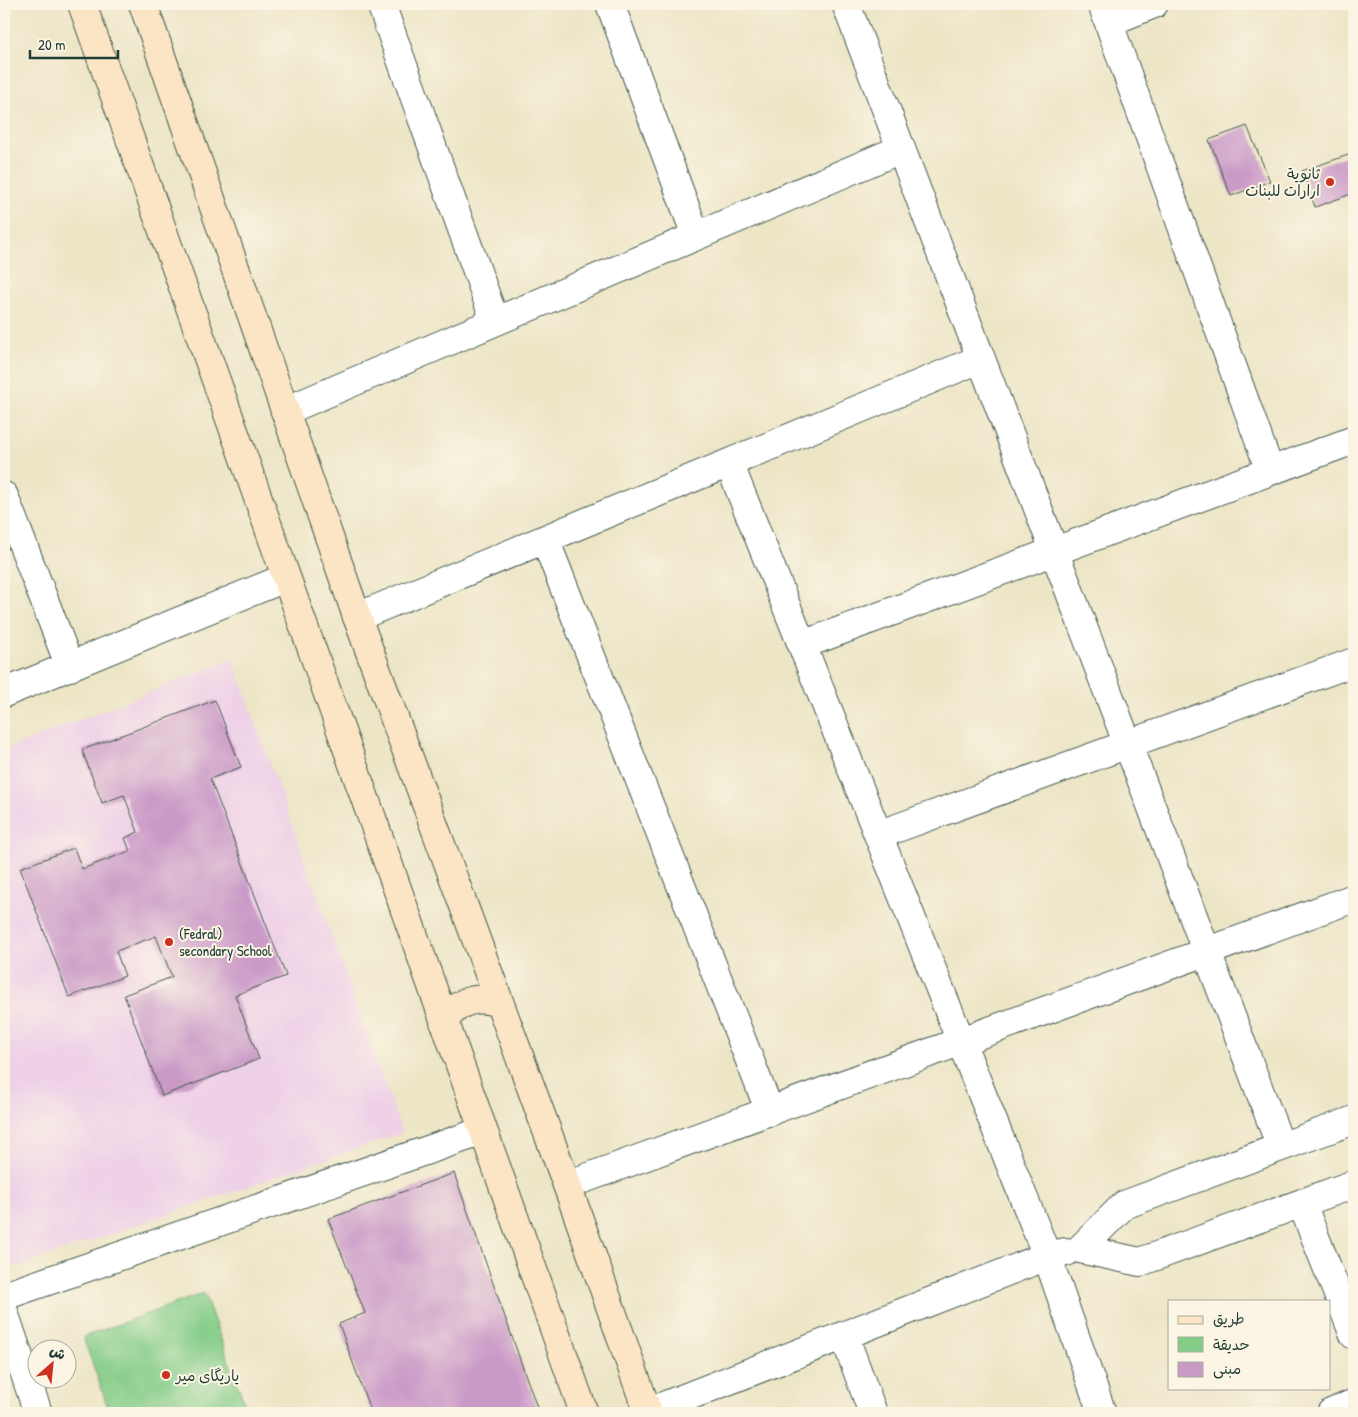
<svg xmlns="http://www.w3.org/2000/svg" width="1358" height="1417" font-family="'Patrick Hand','Playpen Sans Arabic',sans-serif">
<rect width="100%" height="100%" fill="#fcf5e5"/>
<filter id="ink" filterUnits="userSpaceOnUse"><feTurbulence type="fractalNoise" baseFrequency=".02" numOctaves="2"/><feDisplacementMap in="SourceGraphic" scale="10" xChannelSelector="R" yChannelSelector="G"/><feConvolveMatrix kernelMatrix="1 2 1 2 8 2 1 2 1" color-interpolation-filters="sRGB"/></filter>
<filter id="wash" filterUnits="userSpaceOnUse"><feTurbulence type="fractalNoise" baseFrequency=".0096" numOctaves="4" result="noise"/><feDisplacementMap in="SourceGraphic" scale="20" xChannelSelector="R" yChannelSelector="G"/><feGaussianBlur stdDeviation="1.12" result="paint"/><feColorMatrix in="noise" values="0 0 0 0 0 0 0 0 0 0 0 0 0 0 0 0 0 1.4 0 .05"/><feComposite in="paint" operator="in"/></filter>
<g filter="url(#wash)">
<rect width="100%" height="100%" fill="#ece5c6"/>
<path fill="#eed0e7" d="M233 659 402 1133 13 1268 4 1243V750Z"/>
<path fill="#84cc88" stroke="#52845e" d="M204 1293 248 1413H110L83 1337Z"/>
<g id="blocks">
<path fill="#ca9ac7" d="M1247 126 1270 181 1231 196 1209 140Z
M1354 153V193L1315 207 1302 171Z
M215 700 241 767 210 779 286 976 235 995 259 1059 162 1096 124 995 172 977 156 936 116 951 125 976 69 997 20 868 74 848 82 869 130 851 125 838 138 832 124 795 102 803 82 750Z
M454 1173 539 1413H371L339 1324 365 1313 328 1219Z"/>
</g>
</g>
<g filter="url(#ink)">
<use href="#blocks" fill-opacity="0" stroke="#3e564a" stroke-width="1"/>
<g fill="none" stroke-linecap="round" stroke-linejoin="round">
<defs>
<path id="minor" d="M381 4 495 321
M610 4 696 236
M846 4 1281 1147
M1102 4 1270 471
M1109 22 1154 4
M285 411 901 149
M729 463 1047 1256 1102 1413
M4 496 70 667
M545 539 770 1112
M357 617 980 359
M802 645 1354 440
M4 693 285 578
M878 835 1354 662
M1354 1120 1124 1205 1080 1249 1140 1262 1354 1184
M567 1185 1354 898
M1302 1204 1354 1335
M4 1296 483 1131
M4 1312 38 1413
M844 1335 873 1413
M648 1412 1047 1256 1066 1252
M1331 1413 1354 1403"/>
<path id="secondary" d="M82 4 584 1413
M143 4 357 617 567 1185 648 1413
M444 1022C457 1001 477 994 500 1004"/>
</defs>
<use href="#minor" stroke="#3e564a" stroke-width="30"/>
<use href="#secondary" stroke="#3e564a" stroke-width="30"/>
<use href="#minor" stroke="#fff" stroke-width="28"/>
<use href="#secondary" stroke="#fce5c4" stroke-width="28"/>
</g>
</g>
<g fill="#c8321e" stroke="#fcf5e5" stroke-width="2">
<circle cx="1330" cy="182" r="5"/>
<circle cx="169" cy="942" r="5"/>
<circle cx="166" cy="1375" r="5"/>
</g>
<g text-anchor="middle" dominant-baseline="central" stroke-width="4" stroke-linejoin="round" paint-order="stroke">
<g font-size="15" fill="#1f3d34" stroke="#fcf5e5" text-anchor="start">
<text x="1320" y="173" text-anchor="end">ثانوية<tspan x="1320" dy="17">ارارات للبنات</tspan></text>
<text x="179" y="933">(Fedral)<tspan x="179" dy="17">secondary School</tspan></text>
<text x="176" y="1375">یاریگای میر</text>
</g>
</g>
<rect width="1358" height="1417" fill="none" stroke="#fcf5e5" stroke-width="20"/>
<rect x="1168" y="1300" width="162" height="90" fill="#fcf5e5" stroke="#a4ab9e"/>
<rect x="1178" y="1316" width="25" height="8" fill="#fce5c4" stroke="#a4ab9e"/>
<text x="1213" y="1324" font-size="15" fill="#1f3d34">طريق</text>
<rect x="1178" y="1337" width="25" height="15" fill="#84cc88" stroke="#a4ab9e"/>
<text x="1213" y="1350" font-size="15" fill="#1f3d34">حديقة</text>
<rect x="1178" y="1362" width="25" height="15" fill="#ca9ac7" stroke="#a4ab9e"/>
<text x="1213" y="1374" font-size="15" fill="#1f3d34">مبنى</text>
<g transform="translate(52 1364) rotate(27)"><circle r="24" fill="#fcf5e5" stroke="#a4ab9e"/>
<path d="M0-4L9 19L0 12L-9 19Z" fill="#c8321e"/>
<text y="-8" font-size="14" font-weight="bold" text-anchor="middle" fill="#1f3d34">ش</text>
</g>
<path d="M30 50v8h88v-8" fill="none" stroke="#1f3d34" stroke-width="2.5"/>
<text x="38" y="50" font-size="15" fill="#1f3d34" stroke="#fcf5e5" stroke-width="4" paint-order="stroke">20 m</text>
</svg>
